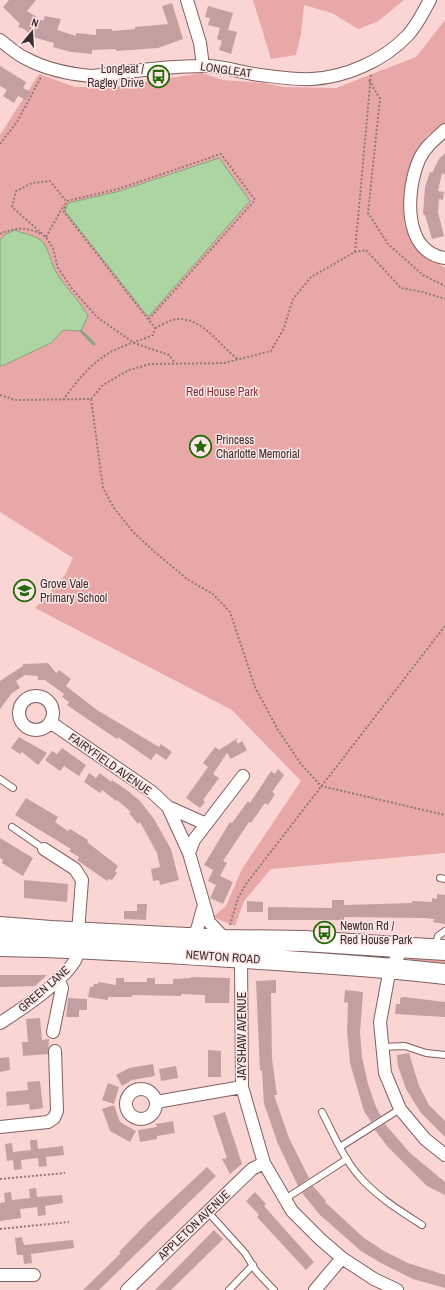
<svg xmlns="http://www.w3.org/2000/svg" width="445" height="1290" font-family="'Archivo Narrow',sans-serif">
<rect width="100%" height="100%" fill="#fad5d4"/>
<path fill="#e9a8a8" d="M253 0H404L377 22 358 29 332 13 304 5 301 34 296 55 271 59Z
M445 20V123L427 136 408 173 403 204 405 227 420 252 445 268V853L271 869 244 901 235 926 213 917 226 906 242 869 301 781 232 710 35 608 65 575 73 558 0 512V135L39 74 75 87H114L202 73 223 80 264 83 283 87 336 88 416 57Z
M411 955 445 956V965L410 961Z"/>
<path fill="#acd5a2" stroke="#8aa37f" d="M219 158 250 201 148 317 65 211 68 203 120 191Z
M15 230C22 233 33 235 39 239 48 245 50 259 54 268 63 286 79 299 88 316L81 331 63 330 51 343 4 365 0 366V240L6 234Z"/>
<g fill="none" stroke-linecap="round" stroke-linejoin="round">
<path stroke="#8aa37f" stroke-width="3" d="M81 331 94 344"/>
</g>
<path fill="#c3a09f" d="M9 0H36L27 11 43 21 45 16 61 19 57 30 76 36V33L96 35V29H112V31L135 29V27L168 24 162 6 172 3 183 39 158 48 116 51V49L92 50V54L71 52 53 47 54 43 33 37 24 29 18 27 20 24 3 7Z
M208 6 233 13 228 30 237 32 231 54 219 50 222 41 217 39 220 28 208 25 210 18 205 17Z
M0 66 26 82 23 88 31 92 26 100 18 96 14 103 3 96 7 90 0 86Z
M445 153V175L442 173 438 191 444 192 443 200 439 199 438 212 444 236 432 239 425 215 423 214 425 187 430 172 432 173 439 159Z
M48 663 56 673 59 670 71 679 66 686 97 710 159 747 161 744 172 752 166 760 156 753 151 760 118 737 117 739 99 727 67 705 69 702 62 697 64 694 45 680H38V676L25 675 16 681 20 688 12 693 0 709V681L23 666V664Z
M19 737 47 753 38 765 22 752 20 754 11 748Z
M238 738 236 741 238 744 242 741 247 750 231 759 227 753 213 774 219 778 203 800 205 802 200 808 186 798 208 767 203 763 215 747 219 750Z
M62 748 86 765 79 776 64 766 60 771 45 760 52 751 57 754Z
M278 769 284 775 272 792 275 794 268 805 265 803 251 823 249 822 223 861 227 863 220 876 233 882 223 904 210 898 216 885 208 881 213 870 204 865 230 822 232 823 248 801 250 803 271 771 275 774Z
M89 773 96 778 100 773 111 782 112 780 128 791 140 801 154 819 171 849 179 880 160 885 159 880 153 881 151 869 160 867 157 853 140 822 138 824 129 813 131 812 117 800 116 801 102 790 100 793 84 782Z
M26 798 58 817 55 822 68 831 70 829 88 840 87 842 118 866 115 871 117 873 112 880 109 879 107 881 77 860 79 857 69 851 71 849 15 815Z
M0 838 33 858 23 876 2 863 3 860 0 858Z
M24 880 68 884 67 902 24 898Z
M437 894 445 895V924L433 922 434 919 425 918 344 917V920H268V907L332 908V900H344V905L412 903V901L432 902V898L437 899Z
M247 901 263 902V912H247Z
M137 904H147L146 920 124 919V911H137Z
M0 975H47L35 986 0 987Z
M191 977 230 978 229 1003H205V995L181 994V996L132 995V997H108V1000L88 997 90 987H93L94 984H98V982L116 985V978H124V982H147V978H155V984H173V979L191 978Z
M276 980V993H271L272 1059 277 1095H274L289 1138 309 1178 298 1186 278 1144 267 1112 264 1104 262 1070 260 1071 256 981Z
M345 990 363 992 360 1033 362 1057 368 1084 376 1107 381 1116 371 1122 364 1111 350 1063 347 1031 348 1003 344 1002Z
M404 997 445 1002V1017L395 1014 396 1004H400V998Z
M68 998 87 999V1010H79V1017H66Z
M40 1018 42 1040 49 1039 48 1054 23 1056 22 1042H28L26 1019Z
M208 1050 221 1051V1077H208Z
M409 1053 419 1086 429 1105 445 1121V1137L421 1113 406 1089 398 1066 397 1055Z
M9 1057 10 1070 0 1072V1058Z
M153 1064 155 1076 132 1080 122 1086 116 1075 129 1068Z
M176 1066 178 1078 161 1081 159 1069Z
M40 1081 43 1108 30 1110 29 1104 7 1106 6 1092 28 1090 27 1082Z
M108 1083 119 1087 114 1104 102 1100Z
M114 1105 120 1122 136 1131 130 1142 110 1131 102 1109Z
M225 1112 242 1164 230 1174 222 1159 227 1158 213 1116Z
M173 1121 175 1133 157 1136V1139L140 1142 138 1130 157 1127 156 1124Z
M385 1124 410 1153 445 1182V1195L427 1186 387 1146 375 1130Z
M30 1140H37L38 1149 63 1146 64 1155 46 1157 47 1166 39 1167 38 1158 21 1160 22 1169 14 1170 13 1160 7 1161 5 1144 12 1143 13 1152 31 1150Z
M207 1167 216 1176 99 1290H83L121 1253 119 1252 146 1224Z
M313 1186 326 1201 325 1202 364 1238 384 1251 408 1263 445 1275V1288L413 1279 381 1263 361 1251 320 1215 302 1193Z
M36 1188 37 1197 62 1195 63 1203 45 1206 46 1215 38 1216 37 1207 20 1209 21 1218 0 1221V1203L5 1202 4 1193 11 1192 12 1200 30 1198 29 1189Z
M255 1192 266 1204 264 1206 314 1262 306 1270 257 1217 259 1215 246 1201Z
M214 1230 223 1239 210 1252 171 1290H155Z
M22 1237 24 1245 73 1240 74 1248 31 1254 32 1263 24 1264 23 1255H17L15 1238Z"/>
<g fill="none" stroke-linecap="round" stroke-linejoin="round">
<defs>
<path id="service" d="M0 779 13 788
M12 827 44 849
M440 878 445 879
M435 947 438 936 445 931
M382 1047 405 1046 426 1053 445 1055
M322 1112C333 1133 343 1158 359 1176 376 1196 400 1211 422 1225
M340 1147 400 1109
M285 1199 347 1159
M208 1212 245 1253 256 1271 274 1290
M229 1290 253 1265"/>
<path id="minor" d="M187 0 200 43 203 66
M0 40C8 46 16 54 25 58 45 69 69 74 91 76 131 72 170 65 209 66 227 67 243 73 260 75 277 77 295 80 312 79 346 77 383 61 407 36 417 26 423 12 430 0
M445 130C435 139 424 148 419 160 406 190 402 252 445 258
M19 713a17 17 0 1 1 34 0a17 17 0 1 1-34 0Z
M50 722 152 792 168 807 206 824
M168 807 189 853 209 922 225 939
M44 849 75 869 82 880 78 932
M189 853 194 840 243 776
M189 938 197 930 203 908
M410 948 401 952 390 968 380 1022 385 1073 400 1109 425 1139 445 1155
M241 958 242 1087 264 1163 292 1211 320 1239 342 1258 374 1279 397 1290
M0 1023C22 1009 60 984 74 962 77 958 78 952 80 948
M53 1032 62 988 58 979
M126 1104a15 15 0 1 1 30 0a15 15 0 1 1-30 0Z
M156 1102 242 1087
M0 1127 48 1122 54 1118 57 1111 55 1051
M0 1275H34
M127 1290 252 1169 264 1163
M315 1290 342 1258"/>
<path id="trunk" d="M0 927 51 931 226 940 304 941 445 950
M0 946C77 947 154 952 230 957 302 962 374 966 445 974"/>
</defs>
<use href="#service" stroke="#806060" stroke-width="8"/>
<use href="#minor" stroke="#806060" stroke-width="14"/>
<use href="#trunk" stroke="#806060" stroke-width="22"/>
<path stroke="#927979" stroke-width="2" stroke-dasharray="2 2" stroke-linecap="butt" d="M369 80 380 99 368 213 388 244 423 275 445 286
M0 144 17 122 41 77
M67 201 118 189 221 154 255 200 149 319
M0 234C15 227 27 227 41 234
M46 237 64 205
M355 252 371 74
M155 328C162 325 171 319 178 319 205 319 218 345 238 359
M0 395 15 400 91 399 103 385 129 370 150 364 224 363 271 351 284 328 293 299 311 277 355 252 366 250 401 288 423 292 445 299
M91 399 103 488 114 508 135 534 156 553 187 579 213 594 230 612 255 687 278 730 301 764 321 786 445 815
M63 400C77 381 93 360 115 350 127 344 141 340 153 335L155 328 64 212 66 201 50 181 32 183 16 191 12 207 46 237 53 248 58 268 73 290 97 317 134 343 169 355 175 363
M230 925 238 898 246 884 445 626
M0 1179 65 1173
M0 1229 69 1222"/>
<use href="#service" stroke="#fff" stroke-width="6"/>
<use href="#minor" stroke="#fff" stroke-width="12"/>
<use href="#trunk" stroke="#fff" stroke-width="20"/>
</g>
<defs>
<symbol id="bus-ring" viewBox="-11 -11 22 22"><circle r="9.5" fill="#fde6e6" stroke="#236b08" stroke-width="1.5"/><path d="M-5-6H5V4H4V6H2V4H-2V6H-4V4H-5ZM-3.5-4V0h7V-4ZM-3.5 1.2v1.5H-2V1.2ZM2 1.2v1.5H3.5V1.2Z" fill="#236b08"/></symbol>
<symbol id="sight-ring" viewBox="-11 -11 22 22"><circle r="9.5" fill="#fde6e6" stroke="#236b08" stroke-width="1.5"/><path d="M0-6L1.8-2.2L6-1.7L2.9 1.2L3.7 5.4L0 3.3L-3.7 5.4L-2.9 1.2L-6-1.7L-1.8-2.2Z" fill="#236b08"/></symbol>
<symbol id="school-ring" viewBox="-11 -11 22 22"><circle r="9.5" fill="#fde6e6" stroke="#236b08" stroke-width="1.5"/><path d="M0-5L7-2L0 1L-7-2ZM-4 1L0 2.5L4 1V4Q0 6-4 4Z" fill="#236b08"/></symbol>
</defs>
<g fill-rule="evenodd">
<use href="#bus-ring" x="146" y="64" width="25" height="25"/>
<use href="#sight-ring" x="188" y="434" width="25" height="25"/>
<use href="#school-ring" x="12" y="578" width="25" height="25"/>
<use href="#bus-ring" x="312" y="920" width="25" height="25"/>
</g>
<g text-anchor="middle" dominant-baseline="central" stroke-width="3" stroke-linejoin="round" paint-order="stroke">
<g font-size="12" fill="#3c2e2e" stroke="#fde6e6" text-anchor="start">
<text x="144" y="69" text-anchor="end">Longleat /<tspan x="144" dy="14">Ragley Drive</tspan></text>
<text x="216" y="440">Princess<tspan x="216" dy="14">Charlotte Memorial</tspan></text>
<text x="40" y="584">Grove Vale<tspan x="40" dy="14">Primary School</tspan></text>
<text x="340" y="926">Newton Rd /<tspan x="340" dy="14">Red House Park</tspan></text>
</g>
<g font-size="12" fill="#3c2e2e" stroke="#fde6e6">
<text transform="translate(226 70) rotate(8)">LONGLEAT</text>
<text transform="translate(110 764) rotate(35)">FAIRYFIELD AVENUE</text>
<text transform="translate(223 957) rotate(4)">NEWTON ROAD</text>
<text transform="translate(44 989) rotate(-41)">GREEN LANE</text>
<text transform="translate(242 1036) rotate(-90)">JAYSHAW AVENUE</text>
<text transform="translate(194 1225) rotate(-44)">APPLETON AVENUE</text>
</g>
<g font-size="12" fill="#853339" stroke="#fde6e6">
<text x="222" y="392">Red House Park</text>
</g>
</g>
<g transform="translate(32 32) rotate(18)" stroke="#fde6e6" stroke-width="3" paint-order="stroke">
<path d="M0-3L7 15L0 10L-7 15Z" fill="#3c2e2e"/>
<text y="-6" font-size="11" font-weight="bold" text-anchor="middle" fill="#3c2e2e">N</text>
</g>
</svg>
